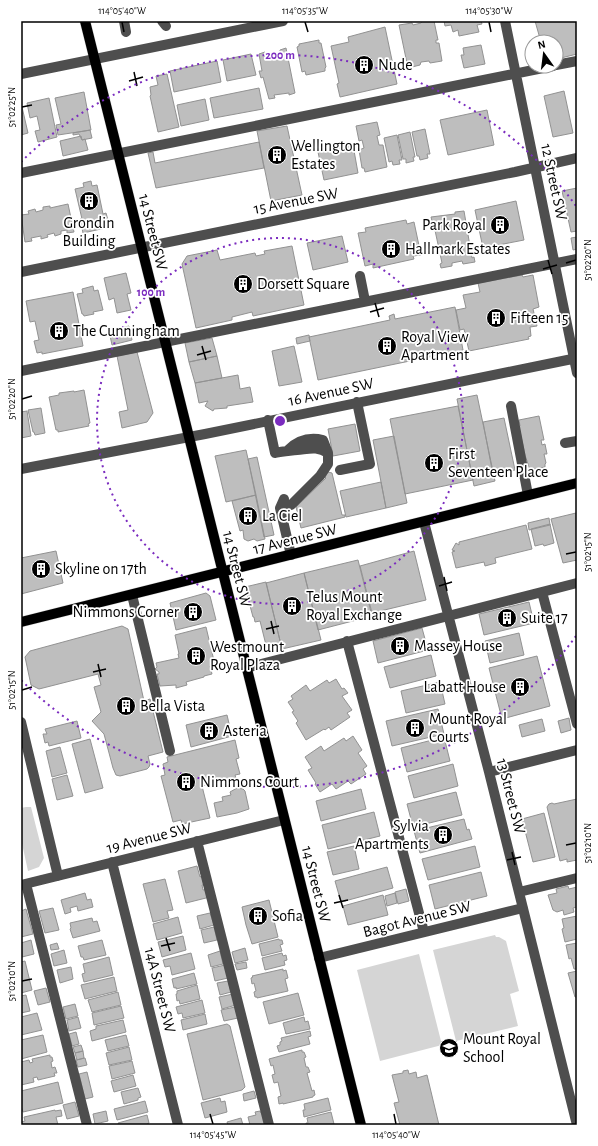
<svg xmlns="http://www.w3.org/2000/svg" width="598" height="1146" font-family="'Alegreya Sans',sans-serif">
<rect width="100%" height="100%" fill="#fff"/>
<path fill="#d5d5d5" d="M26 807H31L44 858 39 867 28 871 21 839V808Z
M495 935 496 937H499L506 941 519 991 510 994 518 1026 456 1041 433 950Z
M419 954 442 1045 380 1061 357 970Z"/>
<path fill="#bebebe" stroke="#929292" d="M422 21H434L438 40H436V43H439L442 61 430 63 429 61 421 62 420 65 408 68 399 25 412 23 413 25 421 23Z
M444 21H481L482 24 477 25 479 32 459 36 458 30 453 32 451 25 445 26Z
M535 21H577V54L561 58 560 53H556V42H541Z
M385 27 397 84 340 97 337 84 339 83 331 46 349 42 348 37Z
M319 40V43H321L326 67 325 68V71L306 75 305 71 302 72 297 47 299 46V44Z
M481 45 485 64 464 68 461 55H464L463 48Z
M286 48 295 93 289 95V93L274 95 275 98 269 99 263 77 261 78 259 71H262L259 54 265 52 266 55 280 52V50Z
M251 54 256 75 227 81 223 60Z
M217 61 221 82 174 92 170 71Z
M167 74 179 127 158 132 150 96 151 95 150 87 158 85 156 76Z
M259 88 263 109 214 118 210 98Z
M564 91 573 133 553 137 544 96Z
M84 92 91 130 58 135 56 125 61 124 55 98Z
M49 98 57 137 38 142 35 131 40 130 37 116 30 118 27 103Z
M205 99 209 120 181 126 177 105Z
M21 107H22L28 133 21 135Z
M487 110 494 145 448 155 440 120Z
M377 122 380 135 377 136 379 145H383L387 167 365 172 364 168H362L359 150 364 148 362 140 359 141 356 126Z
M287 126 302 195 271 201 257 131Z
M425 129 430 154H427L428 158 420 160 419 156H417L412 132Z
M90 130 92 138 82 140 79 134 73 135V133Z
M410 132 415 157H413L414 161 406 163V159H403L398 135Z
M397 135 402 160H399L400 164 393 165 392 161 389 162 384 138Z
M81 136 82 140 85 139 88 150 63 156 60 141Z
M259 142 264 168 156 188 148 153 153 152 155 163Z
M353 145 358 173 324 180 318 152Z
M91 181 92 186 97 185 103 214 106 213 110 227 83 233 80 219H82L75 189 84 187 83 183Z
M577 188V231L571 232 562 191Z
M516 201 524 240 483 248 475 210Z
M68 204 74 232 67 233V230L61 231V234L55 236 54 233 47 235 48 237 41 239V236L31 238 32 241 25 242 21 215 29 214 28 211 35 209 36 212 43 210V207L50 206V208Z
M464 211 472 258 474 257 475 262 463 264 462 261 452 263V266L441 268 440 264 442 263 433 221H432L431 217 455 214V212Z
M406 220 407 224 414 222 421 255 413 256 414 259 373 268V264L365 266 358 233 366 232 365 228Z
M342 236 348 262 313 270 307 243Z
M577 237V249L573 250 571 238Z
M292 246 304 305 253 316 252 312 232 317V320L196 328 182 264 187 256 217 250 220 260 255 253 256 256 265 254 264 251Z
M126 273 131 293 127 294 131 310 117 313 114 298 109 300 104 278Z
M522 275 523 277 533 275 539 307 533 309 537 326 530 327 531 336 528 337 529 339 469 351 464 329 460 330 456 310 466 308 463 295 480 292 478 283Z
M93 286 94 291 98 290 103 310 93 312 94 314 84 316 83 314H82L77 294 83 293 82 289Z
M73 292 83 346 42 354V352L37 353 34 341 39 340 35 321 30 322 26 301Z
M455 307 463 350 318 380 309 337 390 320 389 316 394 314 395 319Z
M129 326 132 340 112 345 109 331Z
M309 335 310 341 297 344 296 338Z
M212 338 217 356 189 362 185 343Z
M294 346 302 382 279 386 272 351Z
M137 352 153 413 147 422 122 428 119 412 128 410 117 356Z
M217 356 222 378 195 383 189 362Z
M238 375 240 389 250 387 253 402 227 406V408L214 409 213 411 205 406 208 401 199 403 195 383Z
M84 390 90 423 88 424 89 426 58 432V430H56L49 397 59 395V393L74 391V392Z
M477 395 495 481 474 486 457 399Z
M458 406 473 480 405 494 390 419Z
M41 408 45 433 35 435 34 432H33L28 410Z
M27 411 31 436 21 438V412Z
M539 416 544 440H541L542 445 545 444 547 454H544L546 463 545 464V467L530 470 525 455 519 427 520 426 519 420Z
M504 418 515 470 493 475 483 422Z
M355 424 360 451 333 456 328 429Z
M394 436 407 503 386 508 373 440Z
M246 450 256 495 226 502 215 456Z
M257 457 274 535 264 537 248 459Z
M328 472 332 473 342 515H345V517L301 528 296 507 326 478 325 477Z
M381 482 386 508 346 517 340 491Z
M256 495 265 539 257 541 254 539 248 541 244 539 243 530 240 531 232 501Z
M576 513 577 560 563 563 551 519Z
M549 518 550 525 529 530 528 523Z
M550 524 554 543 544 546 543 544 535 546 531 529Z
M526 525 532 549 495 558 496 563 485 566 484 562 456 568 452 552 455 551 452 550 456 543 459 545V542Z
M56 551 63 583 21 594V558Z
M414 551 426 600 372 613 360 566Z
M358 560 372 616 318 630 304 573Z
M304 573 321 640 282 649 266 583Z
M266 582 282 649 268 653 260 621 255 622 254 617H253L245 587Z
M206 593 210 596 216 620 176 630 170 603Z
M529 602 534 623 484 635 479 614Z
M122 626 128 629 144 701 150 699 163 752 148 756 150 764 149 767 147 769 120 776 116 775 113 768 104 734 92 721 101 712 94 687 101 685 98 674 39 689 31 685 25 657 30 651Z
M206 627 215 665 210 666 212 674 204 676V677L186 682 187 685 176 688V685L160 686 157 674H159V672L155 669 157 667 156 663 179 658 178 654H179L175 635Z
M422 628 428 650 378 663 373 641Z
M519 633 524 655 490 663 485 641Z
M431 655 436 676 390 688 384 667Z
M537 656 550 706 502 719 489 668Z
M336 679 342 689 344 688 348 693 342 696 352 710 347 713 350 717 331 730 329 727 325 730 324 729 306 740 296 723 298 721 292 712 294 711 288 702 293 699 291 696 306 685 310 691 327 680 329 683Z
M440 682 445 704 406 713 401 691Z
M438 709 444 734 392 746 386 721Z
M227 715 232 736 191 747 186 725Z
M569 718 571 730 561 733 558 721Z
M542 719 545 731 522 737 519 725Z
M77 721 81 738 49 746 48 742 45 743 43 734H47L45 729Z
M353 736 362 750 358 753 367 766 363 769 366 774 351 784 348 781 336 789 332 784 320 792 315 784 316 783 308 770 312 768 305 757 321 746 324 751 344 738 346 741Z
M444 737 450 761 407 772 401 748Z
M90 739 103 788 85 793 72 744Z
M235 740 239 758 236 759 240 774 235 775 236 778 214 784 213 779 209 780V784L202 786 210 818 182 824 181 820 173 822 161 776 165 775 163 764 168 762 167 757Z
M60 747 67 773 52 777 46 751Z
M453 764 458 786 414 798 408 776Z
M67 775 73 796 57 800 52 779Z
M237 788 243 789 245 791 249 809 237 813 217 817 214 803 223 801 222 797 231 795 230 792Z
M361 789 366 809 321 821 316 801Z
M456 792 462 815 413 827 407 804Z
M577 799V860L567 862V859L560 861 547 807 549 804 552 803 554 804Z
M374 812 380 836 328 849 322 825Z
M544 813 555 857 533 862 522 819Z
M464 819 467 830 469 829 472 839 420 853 414 831Z
M354 846 359 869 333 875 327 852Z
M475 846 480 867 428 880 422 859Z
M197 866 200 877 202 876 204 885H202L203 890 208 889 210 897 186 903 178 871Z
M387 867 393 888 341 902 335 881Z
M481 872 487 896 435 909 429 885Z
M165 879 173 910 167 911 169 918 153 922 143 884Z
M568 886 569 889 577 887V907L573 908 574 912 564 915 563 910 557 912 553 910 548 895 557 893 556 889Z
M406 889 409 901 398 904 395 892Z
M85 893 87 900 91 899 93 907 78 911 77 906 70 908 71 912 65 914 61 900Z
M395 893 397 903 387 906 385 896Z
M383 895 388 915 348 925 343 906Z
M269 900 278 937 252 944 246 925 242 907Z
M53 908 59 930 45 933 39 911Z
M26 909 33 934 21 937V911Z
M210 913 214 925 200 929 197 916Z
M577 916V939L565 942 562 929 564 928 562 919Z
M178 917 182 933 157 940 153 924Z
M92 918 93 922 97 921 100 931 73 938 70 929 71 928 70 923Z
M214 927 217 940 204 943 201 930Z
M183 936 186 950 162 957 158 942Z
M279 939V940H282L283 944 280 945 282 951 262 956 259 944Z
M31 940 34 954 22 957 21 943Z
M102 940 106 955 84 960 83 957H81L78 946Z
M57 943 59 949 51 950 50 945Z
M577 943V969H574L571 958 569 959 566 945Z
M245 948 248 960 235 963 232 952Z
M64 950 67 963 54 966 51 954Z
M220 951 223 964 211 967 208 955Z
M191 953 195 969 172 975 170 966 165 967 163 960Z
M282 953 283 956 286 955 287 960 284 961 285 965 265 970 262 958Z
M109 957 113 975 84 982 82 974 85 973 83 964Z
M25 961 32 990 21 993V962Z
M246 962 247 968 237 970 235 964Z
M225 965 228 978 215 981 212 968Z
M71 967 73 979 60 983 57 970Z
M283 969V971L286 970 288 978 285 979 288 991 257 998V997H255L254 992 256 991 254 983 252 984 251 978 253 977 252 976Z
M577 971V997H575L568 973Z
M194 973 197 984 176 989V987L174 988 172 979Z
M114 977 117 991 85 999 81 985Z
M228 981 231 992 220 995 217 983Z
M197 985 200 999 180 1004 179 1000 177 1001 176 994H177V991Z
M46 988 50 1002 38 1005 34 991Z
M118 992 121 1005 92 1012 88 1000Z
M298 993 304 1015 269 1024 263 1002Z
M233 994 236 1005 222 1009 219 997Z
M26 995 30 1011 21 1013V996Z
M202 1000 205 1013 183 1018 182 1013 178 1014 176 1007Z
M75 1004 78 1016 66 1019 63 1007Z
M121 1006 124 1018 94 1025 92 1013Z
M235 1007 238 1018 224 1021 221 1010Z
M37 1013 42 1030 21 1035V1017Z
M205 1014 207 1024 183 1030 181 1020Z
M78 1017 81 1028 69 1031 67 1020Z
M304 1017 305 1022 308 1021 310 1029 286 1034 283 1023Z
M123 1020 126 1032 92 1041 90 1031 96 1029V1026Z
M227 1024 230 1026 245 1087 242 1090 203 1100 187 1034Z
M310 1031 311 1036 308 1037 310 1044 279 1052 277 1046 280 1045V1042L282 1041 281 1038Z
M76 1032 79 1044 72 1046 69 1034Z
M43 1035 47 1052 21 1059V1040Z
M126 1035 129 1046 108 1051 105 1040Z
M81 1045 83 1051 75 1053 73 1047Z
M129 1047 132 1060 109 1065 106 1053Z
M302 1050V1052H304L306 1057 304 1058 306 1067H308L310 1072 307 1073 312 1091 314 1090 315 1095 313 1096V1097L283 1104V1103L279 1104 278 1097 281 1096 278 1082 274 1083 272 1075 275 1074 273 1065 271 1066 269 1059Z
M83 1051 84 1058 77 1060 75 1053Z
M50 1055V1057H52L53 1061 51 1062 52 1068 55 1067 57 1073H54L55 1076 38 1080 37 1077 33 1078 34 1082 21 1085V1062L29 1060 30 1063 33 1062 32 1059Z
M85 1058 87 1065 78 1067 76 1060Z
M132 1061 135 1073 112 1079 109 1066Z
M408 1070 409 1074 416 1072 417 1078 427 1075 439 1125H400L394 1103 399 1102 392 1075 403 1073V1071Z
M87 1072 93 1097 85 1099 79 1074Z
M133 1075 136 1086 114 1092 111 1081Z
M58 1082 63 1103 23 1112 21 1106V1091Z
M138 1088 141 1097 138 1098V1100L124 1104 121 1092Z
M254 1091 256 1098 244 1101 243 1094Z
M220 1098 221 1102 225 1101 227 1112 205 1118 201 1103Z
M328 1098 331 1110 304 1117 303 1110H305L304 1104Z
M145 1101 148 1112 117 1120 114 1109Z
M75 1102 79 1116 67 1119 63 1105Z
M55 1110V1111L61 1110 62 1116 56 1117 58 1125H22L21 1122 25 1121 24 1117Z
M106 1111 108 1121 95 1124 93 1114Z
M260 1111 261 1113H262L265 1125H250L248 1117 256 1115 255 1112Z
M331 1112 334 1124 328 1125H306V1123H308L307 1118Z
M147 1115 149 1123 147 1124V1125H119L118 1123Z
M241 1118 243 1125H228L227 1122Z"/>
<g fill="none" stroke-linecap="round" stroke-linejoin="round">
<defs>
<path id="major" d="M85 21 361 1125
M21 622 577 483"/>
</defs>
<use href="#major" stroke="#dbdbdb" stroke-width="11"/>
<path stroke="#4e4e4e" stroke-width="10" d="M124 21 126 32
M162 21 166 26
M505 21 577 373
M556 65 577 61
M21 74 283 21
M21 173 553 66
M21 272 515 172 577 158
M360 276 365 301
M21 371 577 259
M511 406 528 495
M268 420 275 453C283 451 289 451 297 450 309 449 317 446 328 453V464L320 476 291 505 280 508
M565 443 577 441
M288 450C298 440 310 437 323 440L328 453
M21 469 205 434 577 358
M340 470 370 464 357 402
M284 499 280 508 291 555
M424 522 489 772 577 1125
M542 592 577 724
M132 595 170 751
M347 641 424 932
M246 668 577 583
M21 722 58 876
M489 772 577 750
M197 841 269 1125
M112 862 178 1125
M26 884 87 1125
M21 885 284 820
M519 892 577 878
M319 958 523 908"/>
<use href="#major" stroke="#000" stroke-width="10"/>
</g>
<path fill="none" stroke="#000" stroke-width="1.5" d="M122 22 124 32M305 22 308 32M489 22 491 32M134 72 137 86M129 81 143 77M22 107 32 105M548 260 552 274M566 263 576 260M543 269 557 265M375 303 379 317M370 312 384 308M202 346 206 360M197 355 211 351M22 399 32 396M566 554 576 552M444 577 447 591M439 586 452 582M271 621 274 634M266 629 279 626M98 664 101 677M93 672 106 669M22 690 32 687M566 845 576 843M512 852 515 865M507 860 521 857M339 895 343 908M334 903 348 900M166 938 170 951M161 946 175 943M22 981 32 979M210 1114 213 1124M394 1114 396 1124"/>
<g fill="none" stroke="#7b2cbf" stroke-width="2" stroke-dasharray="2 4">
<circle cx="280" cy="421" r="183"/>
<path d="M576 636A366 366 0 0 1 21 680M21 162A366 366 0 0 1 576 206"/>
</g>
<defs>
<symbol id="building-disc" viewBox="-11 -11 22 22"><circle r="9.5" fill="#000" stroke="#fff"/><path d="M-4-6H4V6H1V3H-1V6H-4ZM-2.5-4.3h1.7v1.8h-1.7ZM.8-4.3h1.7v1.8H.8ZM-2.5-1h1.7V.8h-1.7ZM.8-1h1.7V.8H.8Z" fill="#fff"/></symbol>
<symbol id="school-disc" viewBox="-11 -11 22 22"><circle r="9.5" fill="#000" stroke="#fff"/><path d="M0-5L7-2L0 1L-7-2ZM-4 1L0 2.5L4 1V4Q0 6-4 4Z" fill="#fff"/></symbol>
</defs>
<g fill-rule="evenodd">
<use href="#building-disc" x="353" y="54" width="22" height="22"/>
<use href="#building-disc" x="266" y="144" width="22" height="22"/>
<use href="#building-disc" x="78" y="190" width="22" height="22"/>
<use href="#building-disc" x="489" y="214" width="22" height="22"/>
<use href="#building-disc" x="380" y="238" width="22" height="22"/>
<use href="#building-disc" x="232" y="273" width="22" height="22"/>
<use href="#building-disc" x="485" y="307" width="22" height="22"/>
<use href="#building-disc" x="48" y="320" width="22" height="22"/>
<use href="#building-disc" x="376" y="335" width="22" height="22"/>
<use href="#building-disc" x="423" y="452" width="22" height="22"/>
<use href="#building-disc" x="237" y="505" width="22" height="22"/>
<use href="#building-disc" x="30" y="558" width="22" height="22"/>
<use href="#building-disc" x="281" y="595" width="22" height="22"/>
<use href="#building-disc" x="182" y="601" width="22" height="22"/>
<use href="#building-disc" x="496" y="607" width="22" height="22"/>
<use href="#building-disc" x="389" y="635" width="22" height="22"/>
<use href="#building-disc" x="185" y="645" width="22" height="22"/>
<use href="#building-disc" x="509" y="676" width="22" height="22"/>
<use href="#building-disc" x="115" y="695" width="22" height="22"/>
<use href="#building-disc" x="404" y="717" width="22" height="22"/>
<use href="#building-disc" x="198" y="720" width="22" height="22"/>
<use href="#building-disc" x="175" y="771" width="22" height="22"/>
<use href="#building-disc" x="432" y="824" width="22" height="22"/>
<use href="#building-disc" x="247" y="905" width="22" height="22"/>
<use href="#school-disc" x="438" y="1037" width="22" height="22"/>
</g>
<g text-anchor="middle" dominant-baseline="central" stroke-width="3.5" stroke-linejoin="round" paint-order="stroke">
<g font-size="16" fill="#000" stroke="#fff" text-anchor="start">
<text x="378" y="65">Nude</text>
<text x="291" y="146">Wellington<tspan x="291" dy="18">Estates</tspan></text>
<text x="89" y="223" text-anchor="middle">Grondin<tspan x="89" dy="18">Building</tspan></text>
<text x="486" y="225" text-anchor="end">Park Royal</text>
<text x="405" y="249">Hallmark Estates</text>
<text x="257" y="284">Dorsett Square</text>
<text x="510" y="318">Fifteen 15</text>
<text x="73" y="331">The Cunningham</text>
<text x="401" y="337">Royal View<tspan x="401" dy="18">Apartment</tspan></text>
<text x="448" y="454">First<tspan x="448" dy="18">Seventeen Place</tspan></text>
<text x="262" y="516">La Ciel</text>
<text x="55" y="569">Skyline on 17th</text>
<text x="306" y="597">Telus Mount<tspan x="306" dy="18">Royal Exchange</tspan></text>
<text x="179" y="612" text-anchor="end">Nimmons Corner</text>
<text x="521" y="618">Suite 17</text>
<text x="414" y="646">Massey House</text>
<text x="210" y="647">Westmount<tspan x="210" dy="18">Royal Plaza</tspan></text>
<text x="506" y="687" text-anchor="end">Labatt House</text>
<text x="140" y="706">Bella Vista</text>
<text x="429" y="719">Mount Royal<tspan x="429" dy="18">Courts</tspan></text>
<text x="223" y="731">Asteria</text>
<text x="200" y="782">Nimmons Court</text>
<text x="429" y="826" text-anchor="end">Sylvia<tspan x="429" dy="18">Apartments</tspan></text>
<text x="272" y="916">Sofia</text>
<text x="463" y="1039">Mount Royal<tspan x="463" dy="18">School</tspan></text>
</g>
<g font-size="16" fill="#000" stroke="#fff">
<text transform="translate(554 182) rotate(78)">12 Street SW</text>
<text transform="translate(296 201) rotate(-11)">15 Avenue SW</text>
<text transform="translate(153 232) rotate(76)">14 Street SW</text>
<text transform="translate(331 392) rotate(-12)">16 Avenue SW</text>
<text transform="translate(295 539) rotate(-14)">17 Avenue SW</text>
<text transform="translate(237 569) rotate(76)">14 Street SW</text>
<text transform="translate(511 796) rotate(76)">13 Street SW</text>
<text transform="translate(149 838) rotate(-14)">19 Avenue SW</text>
<text transform="translate(316 884) rotate(76)">14 Street SW</text>
<text transform="translate(417 919) rotate(-14)">Bagot Avenue SW</text>
<text transform="translate(160 990) rotate(76)">14A Street SW</text>
</g>
</g>
<circle cx="280" cy="421" r="6" fill="#7b2cbf" stroke="#fff" stroke-width="2"/>
<g font-size="12" text-anchor="middle" font-weight="bold" fill="#7b2cbf" stroke="#fff" stroke-width="3.5" stroke-linejoin="round" paint-order="stroke">
<text x="280" y="59">200 m</text>
<text x="151" y="296">100 m</text>
</g>
<rect width="598" height="1146" fill="none" stroke="#ffffff" stroke-width="44"/>
<g transform="translate(544 54) rotate(346)"><circle r="19" fill="#ffffff" stroke="#999999"/>
<path d="M0-3L7 15L0 10L-7 15Z" fill="#000000"/>
<text y="-6" font-size="11" font-weight="bold" text-anchor="middle" fill="#000000">N</text>
</g>
<rect x="22" y="22" width="554" height="1102" fill="none" stroke="#000" stroke-width="1.5"/>
<g font-size="10" text-anchor="middle" fill="#000">
<text x="122" y="14">114°05'40"W</text>
<text x="305" y="14">114°05'35"W</text>
<text x="489" y="14">114°05'30"W</text>
<text transform="translate(11 107) rotate(-90)" y="4">51°02'25"N</text>
<text transform="translate(587 260) rotate(-90)" y="4">51°02'20"N</text>
<text transform="translate(11 399) rotate(-90)" y="4">51°02'20"N</text>
<text transform="translate(587 552) rotate(-90)" y="4">51°02'15"N</text>
<text transform="translate(11 690) rotate(-90)" y="4">51°02'15"N</text>
<text transform="translate(587 843) rotate(-90)" y="4">51°02'10"N</text>
<text transform="translate(11 981) rotate(-90)" y="4">51°02'10"N</text>
<text x="213" y="1138">114°05'45"W</text>
<text x="396" y="1138">114°05'40"W</text>
</g>
</svg>
